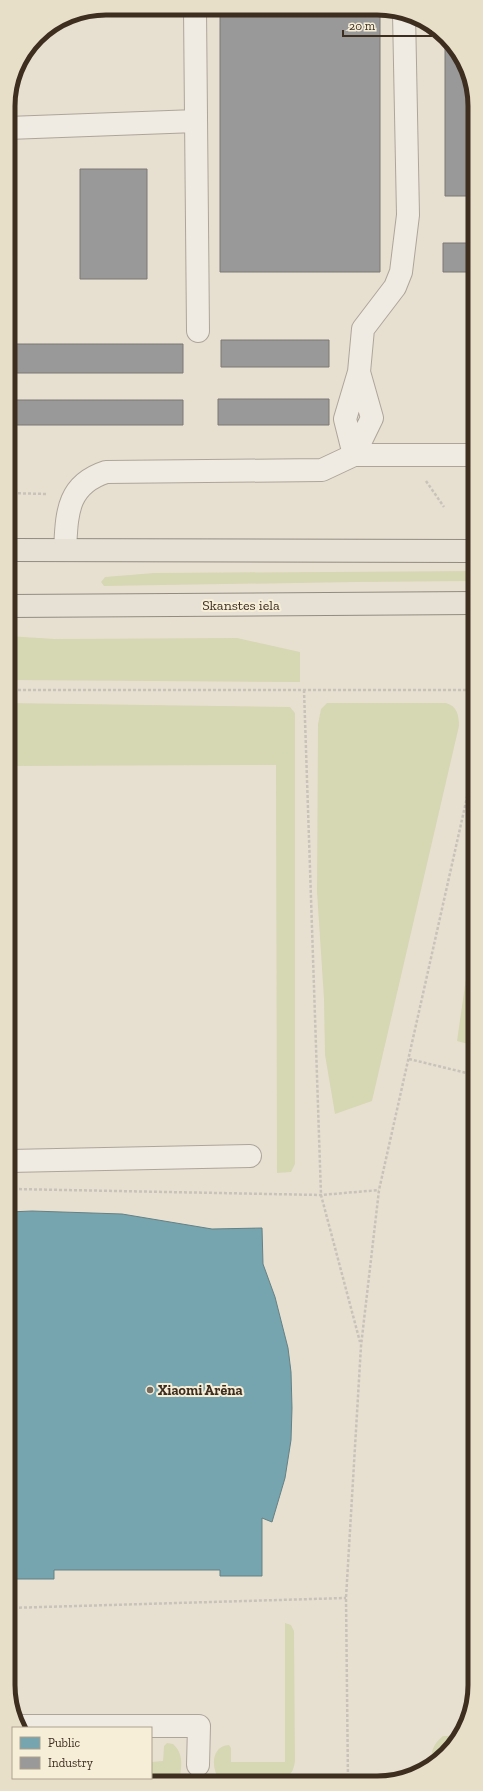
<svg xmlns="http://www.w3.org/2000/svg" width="483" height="1791" font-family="'Zilla Slab',serif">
<rect width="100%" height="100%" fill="#e7e0d1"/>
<path fill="#d6d7b3" d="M474 571V581L357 582 104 586 101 582 105 577 154 573Z
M8 636 55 639 237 638 300 652V682L8 680Z
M8 703 290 707 295 713V1164L291 1172 277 1173 276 765 8 766Z
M327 703H446C457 706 459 715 459 726L372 1101 335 1114 325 1055 324 999 317 892 318 724 321 709Z
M474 923 475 1046 457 1041Z
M285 1623 291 1625 294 1631 295 1761C294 1769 291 1776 284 1779H219C211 1768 211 1746 229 1745L231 1748V1762H285Z
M443 1736H452L450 1750 431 1766C431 1752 432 1745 443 1736Z
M167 1743 173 1744C183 1753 182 1764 180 1776L175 1779 81 1778H151V1762L163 1761 164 1746Z"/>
<path fill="#76a5af" stroke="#658184" d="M32 1211 122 1214 212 1229 262 1228 263 1264 275 1297 288 1348 291 1372 292 1408 291 1440 285 1478 272 1522 262 1518V1576H220V1570H54V1579H9V1212Z"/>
<path fill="#999" stroke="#7d7975" d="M220 9 380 10V272H220Z
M445 36 451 41 473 91V196H445Z
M13 168 15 224H8V169Z
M80 169H147V279H80Z
M443 243H474V272H443Z
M221 340H329V367H221Z
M8 344H183V373H8Z
M218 399H329V425H218Z
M8 400H183V425H8Z"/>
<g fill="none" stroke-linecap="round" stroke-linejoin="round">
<defs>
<path id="minor" d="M195 9 198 331
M8 128 196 121
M354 455 345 419 359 372 363 329 395 287 401 272 408 215 404 13
M354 455 372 418 359 372
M65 550C67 515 66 485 106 472L322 470 354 455H474
M9 1161 250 1156
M17 1726H199L198 1765"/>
<path id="major" d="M8 550 474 551
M8 606 474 603"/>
</defs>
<use href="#minor" stroke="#ada599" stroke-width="24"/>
<use href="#major" stroke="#928b80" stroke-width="24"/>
<path stroke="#c8c2b9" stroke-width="2.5" stroke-dasharray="3 2" stroke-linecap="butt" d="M426 481 444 507
M8 493 46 494
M8 690H474
M304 690 321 1195 360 1342
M409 1059 475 1075
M14 1189 321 1195 379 1190
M9 1608 346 1598
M348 1782 346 1598 361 1346 379 1190 474 766"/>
<use href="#minor" stroke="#efebe3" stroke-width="22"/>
<use href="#major" stroke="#e6e1d4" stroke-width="22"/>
</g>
<circle fill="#786c5e" stroke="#f7eed8" stroke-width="1.5" cx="150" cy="1390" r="4"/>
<g text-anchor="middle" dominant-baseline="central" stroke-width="4" stroke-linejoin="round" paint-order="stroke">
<g font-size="14" fill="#3d2e20" stroke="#f7eed8">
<text x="241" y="605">Skanstes iela</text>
</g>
<g font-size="14" font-weight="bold" fill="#3d2e20" stroke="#f7eed8" text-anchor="start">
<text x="158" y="1390">Xiaomi Arēna</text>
</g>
</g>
<path d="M0 0H483V1791H0ZM106 15H377A91 91 0 0 1 468 106V1685A91 91 0 0 1 377 1776H106A91 91 0 0 1 15 1685V106A91 91 0 0 1 106 15Z" fill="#e8dfc9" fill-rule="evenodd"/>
<path fill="none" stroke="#3d2e20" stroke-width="5" d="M106 15H377A91 91 0 0 1 468 106V1685A91 91 0 0 1 377 1776H106A91 91 0 0 1 15 1685V106A91 91 0 0 1 106 15Z"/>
<rect x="12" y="1727" width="140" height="52" fill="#f7eed8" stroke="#ada18e"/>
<rect x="20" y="1737" width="20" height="12" fill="#76a5af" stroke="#ada18e"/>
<text x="48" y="1747" font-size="12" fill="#3d2e20">Public</text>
<rect x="20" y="1757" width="20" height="12" fill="#999999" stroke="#ada18e"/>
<text x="48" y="1767" font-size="12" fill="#3d2e20">Industry</text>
<path d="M343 30v6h88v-6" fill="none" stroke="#3d2e20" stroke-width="2"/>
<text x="349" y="30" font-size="12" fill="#3d2e20" stroke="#f7eed8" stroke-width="3" paint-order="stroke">20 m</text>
</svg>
